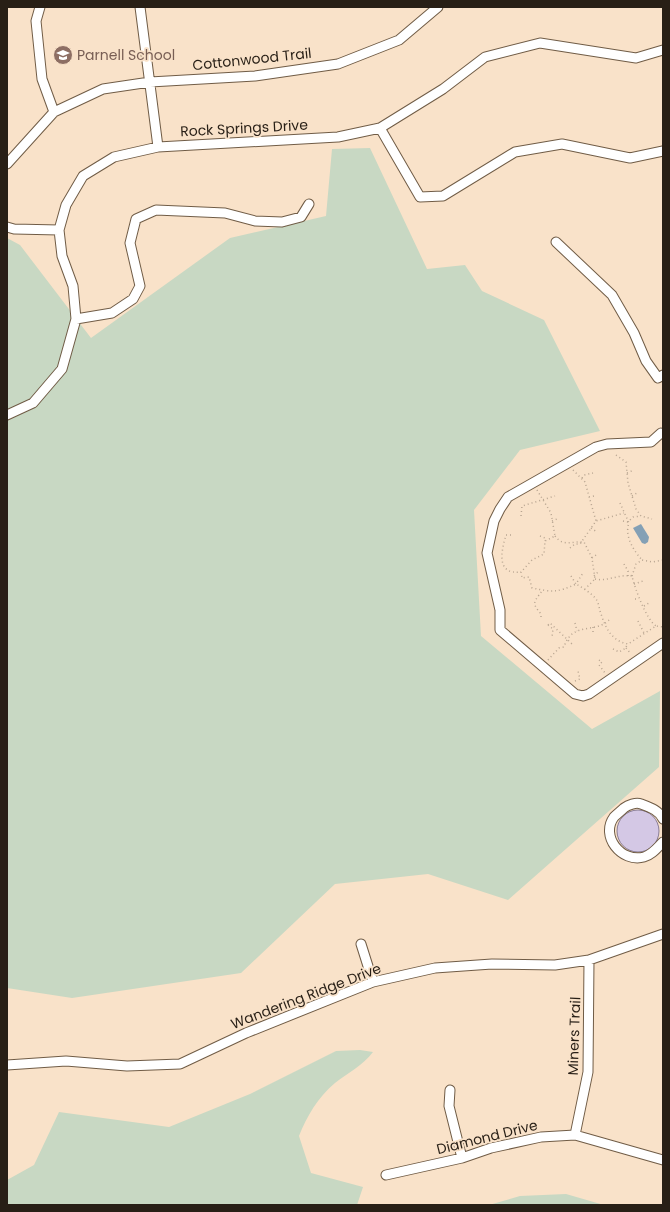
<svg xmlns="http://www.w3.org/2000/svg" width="670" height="1212" font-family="Poppins,sans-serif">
<rect width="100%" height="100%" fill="#f9e2c9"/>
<path fill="#c8d8c3" d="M370 148 427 269 465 265 482 291 544 320 600 431 520 450 474 510 481 636 592 729 660 691 659 767 508 900 428 874 335 884 241 973 72 998 7 988V238L20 245 91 338 230 238 326 216 332 149Z
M360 1050 373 1052C363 1065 348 1073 335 1083 318 1097 307 1116 299 1136L311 1173 363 1187 357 1205H7V1180L34 1165 59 1112 169 1127 250 1094 336 1051Z
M566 1194 604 1205H489L520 1196Z"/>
<path fill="#84a0b5" d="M641 524 649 537 648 542 645 544 642 543 633 528Z"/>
<path fill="#d4c8e5" stroke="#877c96" d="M617 831a21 21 0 1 1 42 0a21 21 0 1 1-42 0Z"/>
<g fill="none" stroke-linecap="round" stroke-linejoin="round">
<defs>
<path id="minor" d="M40 7 36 21 42 79 54 112
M140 7 158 147
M380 128 420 197 443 196 515 152 562 144 630 158 663 151
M7 164 54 112 103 89 150 82 255 76 338 64 399 40 438 7
M7 227 14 229 59 230
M556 242 612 295 634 333 646 361 658 378 663 375
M76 319 112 313 133 299 140 286 130 243 136 219 156 210 225 213 255 221 282 222 301 217 309 204
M7 415 33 403 62 369 76 319 73 286 62 256 59 230 66 205 83 176 114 157 158 147 338 137 380 128 443 89 485 57 540 43 636 58 663 50
M663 434 661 433 651 442 607 444 596 447 508 497 500 509 494 521 487 553 500 610V630L575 694 583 696 589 694 663 643
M663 819C659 810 649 807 641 804 636 802 628 805 624 808 621 811 617 814 614 817 600 836 621 863 644 857 652 855 657 848 663 842
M361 944 373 982
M7 1065 66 1061 127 1066 180 1064 246 1033 373 982 435 968 492 964 555 965 589 960 663 934
M450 1090 449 1106 462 1158
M575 1135 588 1072 589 960
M386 1175 462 1158 491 1148 541 1137 575 1135 663 1160"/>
</defs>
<use href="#minor" stroke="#705c46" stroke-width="11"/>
<path stroke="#b8a591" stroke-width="1.5" stroke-dasharray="1 3" stroke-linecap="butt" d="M616 455 626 462 628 483 636 509 641 516 652 519
M573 470 585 482 596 521
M627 473 634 470
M582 478 584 475 593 473
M537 490 551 513 555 536 545 541 544 554 532 560 521 572 522 578 529 577 532 588C552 592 557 593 576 584 583 588 591 593 596 599 599 603 599 609 601 614 606 629 612 641 628 644L656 626 663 627
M632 496 637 493
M589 497 594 496
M620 503 629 523C624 536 634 551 642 560
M521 516 522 506 555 496
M552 521 557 519
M623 521 628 522 633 517 641 516
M591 528 597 532
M511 535H506C501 552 496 575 521 572
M540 536 545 538V541
M555 536C563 547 572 541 584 542L592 558 595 579 585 589
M570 548 575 544H580L596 521 624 513
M592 558 596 555
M624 564 628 571V576
M571 576 576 584 583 573
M594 576 598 572
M632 576 636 564 642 560 652 562 663 560
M595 579C607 582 618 574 632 576 635 589 646 619 656 626
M634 584 643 581
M635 599H639
M644 606 649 603
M541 617V614C532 603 533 603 542 591
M638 621 644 633
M575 623 577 631
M548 625 550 623 572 644
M548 625 553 629 552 637
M593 627V633
M626 648 631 654
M613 649 619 652 626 648 627 643
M548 660 559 648 564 647C572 621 595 634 609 620
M599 660 602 662 599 665 605 673
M575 681 580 679 578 671"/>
<use href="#minor" stroke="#fff" stroke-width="9"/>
</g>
<defs>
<symbol id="school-disc" viewBox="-11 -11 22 22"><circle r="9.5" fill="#8d6e63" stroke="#f9e2c9"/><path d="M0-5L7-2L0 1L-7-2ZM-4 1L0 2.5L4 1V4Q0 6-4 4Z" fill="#fff"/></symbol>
</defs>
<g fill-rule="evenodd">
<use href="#school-disc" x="52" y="44" width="22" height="22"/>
</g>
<g text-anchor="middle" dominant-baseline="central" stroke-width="3.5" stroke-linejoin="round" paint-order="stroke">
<g font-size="14" fill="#785e54" stroke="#f9e2c9" text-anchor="start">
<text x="77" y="55">Parnell School</text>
</g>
<g font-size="14" fill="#281f16" stroke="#f9e2c9">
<text transform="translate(252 59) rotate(-6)">Cottonwood Trail</text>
<text transform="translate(244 128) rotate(-3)">Rock Springs Drive</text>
<text transform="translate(306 996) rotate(-21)">Wandering Ridge Drive</text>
<text transform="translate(574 1036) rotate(-88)">Miners Trail</text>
<text transform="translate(487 1137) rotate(-14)">Diamond Drive</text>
</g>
</g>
<rect width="670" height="1212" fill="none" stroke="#281f16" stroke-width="16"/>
</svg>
